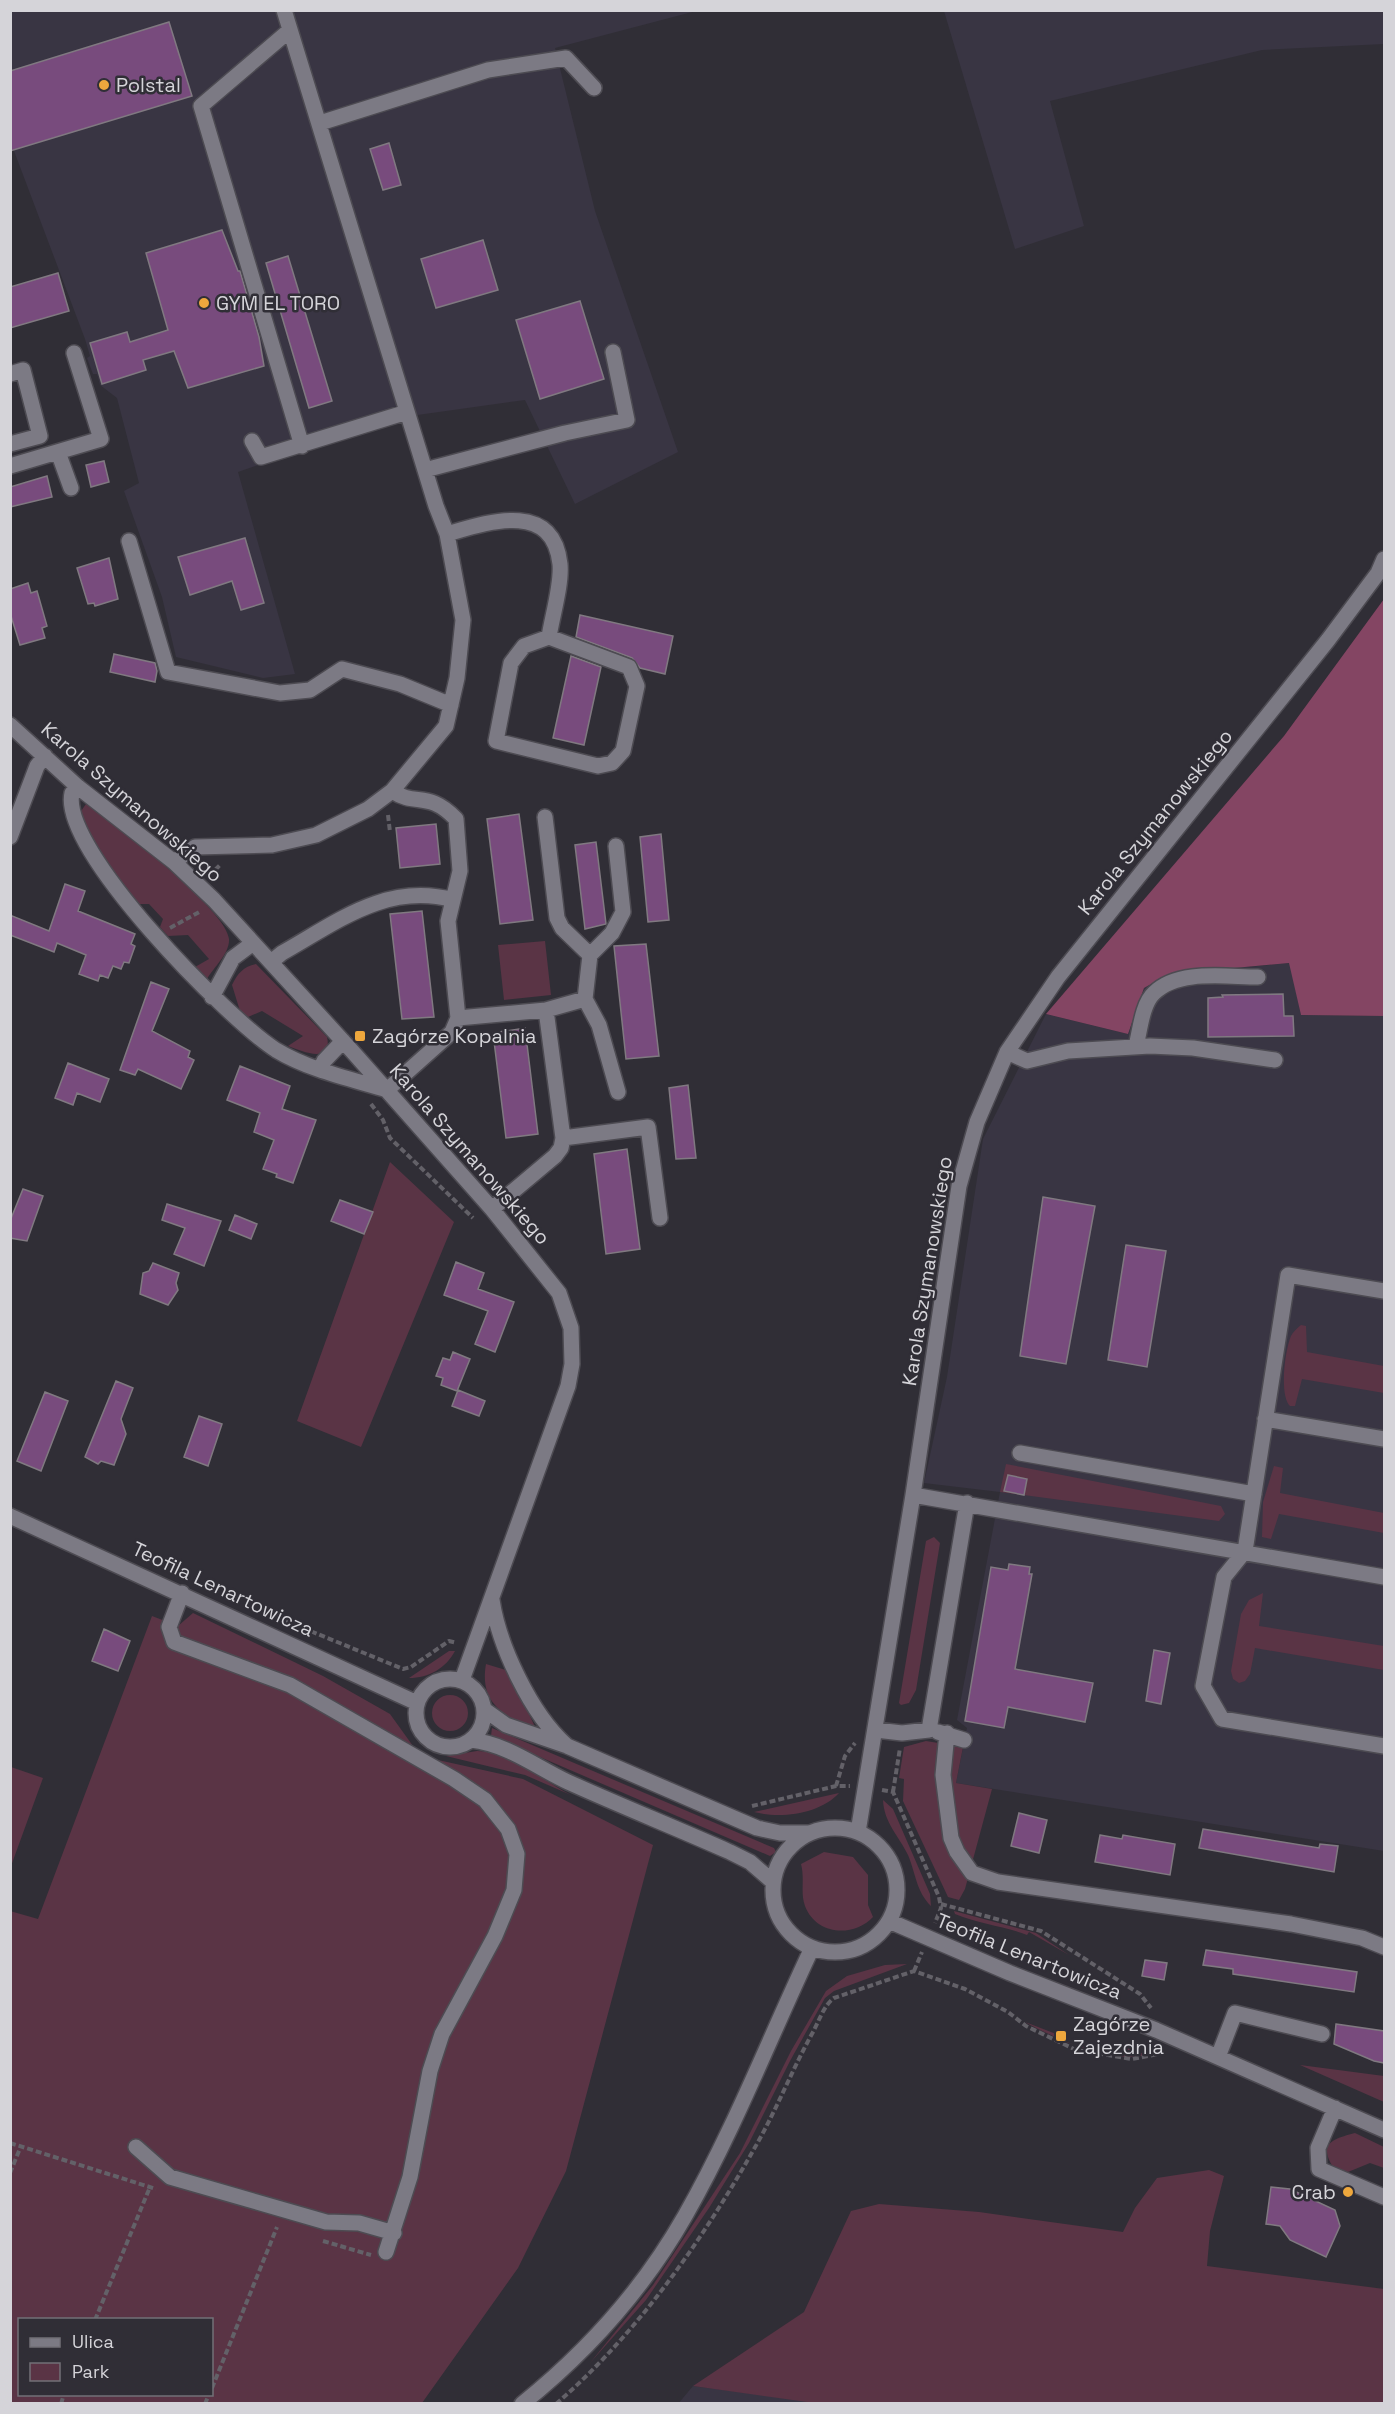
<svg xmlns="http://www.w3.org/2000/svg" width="1395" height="2414" font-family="'Space Grotesk',sans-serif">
<rect width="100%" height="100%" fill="#302e36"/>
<path fill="#393543" d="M11 11H696L555 48 595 211 678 452 575 504 525 400 396 418 238 472 295 674 263 678 176 657 162 597 124 491 139 483 117 398 100 385 97 374H93L87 358 90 356 85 339 11 143Z
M944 11H1384V44L1262 50 1050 101 1084 226 1015 249Z
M1290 963 1301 1015 1384 1016V1851L956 1783 967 1728 957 1720 1000 1492 924 1483 947 1377 983 1139 1046 1014 1128 1034 1144 988 1169 974Z
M693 2386 822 2403 678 2404Z"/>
<path fill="#5a3445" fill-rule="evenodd" d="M86 804H91C116 826 227 910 229 939 230 953 214 967 207 979L195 967 209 959 188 935 168 936 160 927 163 919 149 904H139C112 878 96 848 79 814Z
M545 941 551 995 504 1000 498 945Z
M256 964 327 1037C333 1064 303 1052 288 1046L303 1036 262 1011 248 1017 240 1011 232 985C238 973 243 967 256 964Z
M390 1162 454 1222 361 1447 297 1421Z
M1301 1325 1306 1326 1307 1352 1384 1366V1393L1302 1379 1295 1406H1290C1279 1395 1285 1350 1291 1336 1293 1332 1297 1328 1301 1325Z
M1006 1464 1221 1506 1225 1514 1219 1521 1000 1492Z
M1274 1466 1283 1468 1280 1493 1384 1513V1533L1279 1514 1271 1539 1262 1537 1263 1502Z
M934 1537 940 1543 916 1690 909 1703 901 1705 899 1703 926 1541Z
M1263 1593 1259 1626 1384 1646V1670L1255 1648 1250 1674 1245 1681 1239 1683 1233 1679 1231 1671 1241 1614 1249 1600Z
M193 1613 323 1676 390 1714 413 1746 424 1754 438 1760 523 1779 653 1845 566 2171 518 2268 422 2403H11L10 1911 38 1919 152 1616 178 1626ZM20 2320H212V2394H20Z
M449 1651H455C446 1668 429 1678 409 1678Z
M486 1664 509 1671 536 1729C504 1717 479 1703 486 1664Z
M432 1713a18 18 0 1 1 36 0a18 18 0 1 1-36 0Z
M492 1728 774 1848 776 1852 770 1856 491 1736Z
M926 1741 963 1747 956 1783 992 1789 965 1889 959 1900 948 1897 903 1801 904 1779 899 1778 904 1747Z
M477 1751C513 1752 541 1780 571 1795L525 1775 446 1756Z
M11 1767 43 1778 11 1866 10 1767Z
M839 1793C820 1814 781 1819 754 1812Z
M883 1800 893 1809 930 1894 931 1906C916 1891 916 1874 908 1855 899 1836 884 1823 883 1800Z
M824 1852 853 1857 868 1875V1905L873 1917C853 1938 816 1935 805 1906 800 1892 805 1879 801 1864Z
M954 1911 1036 1933 1069 1955 1029 1932 1027 1935C1004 1926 979 1924 955 1914Z
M907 1964 834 1991 825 1998 790 2061 749 2143 709 2208 646 2300 590 2363 653 2285 740 2153 791 2051 826 1991 847 1976 885 1965Z
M1025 2022 1064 2037 1063 2041 1078 2046 1080 2043 1132 2049 1146 2055C1111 2064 1056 2039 1025 2022Z
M1300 2065 1384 2076V2102Z
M1355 2133 1384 2147V2168L1370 2163 1348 2172 1333 2167C1318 2143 1333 2139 1355 2133Z
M1209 2170 1224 2176 1210 2231 1207 2266 1384 2289V2403L822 2404 693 2386 804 2312 851 2211 879 2204 979 2212 1123 2232 1135 2208 1157 2178Z"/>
<path fill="#844563" d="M1384 599V1016L1301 1015 1289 963 1169 974 1144 988 1128 1034 1046 1014 1284 736Z"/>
<path fill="#784b7d" stroke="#807981" stroke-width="1.5" d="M169 22 192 96 10 151V71Z
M389 143 401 185 383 190 370 149Z
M222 230 238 271H240L259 337 264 366 188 388 174 351 143 360 146 370 102 384 90 343 127 332 130 342 168 330 146 253Z
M483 240 498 290 436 308 421 259Z
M288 256 332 401 309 408 266 263Z
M58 273 69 311 10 328V287Z
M580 301 604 379 540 399 516 320Z
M104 461 109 482 91 487 86 465Z
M47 476 52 497 10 507V487Z
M245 538 264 603 241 610 232 581 190 595 178 557Z
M109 558 118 599 95 606 94 603 88 604 77 568Z
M28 583 31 593 37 591 47 626 42 628 45 638 20 645 10 613V589Z
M580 615 673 636 665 674 640 668 632 658 576 637Z
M114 654 155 663 157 671 155 682 110 672Z
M571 656 601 667 584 745 553 738Z
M519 814 533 920 500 924 487 819Z
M436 824 440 864 400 868 396 828Z
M661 834 669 920 648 922 640 837Z
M596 842 606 924 585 929 575 845Z
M65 884 85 891 78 911 135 934 131 944 135 946 129 963 124 962 121 969 113 966 108 978 100 975 98 981 79 974 86 955 57 943 54 952 10 935V915L49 931Z
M422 911 434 1017 402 1019 390 914Z
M646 944 659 1056 626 1059 614 946Z
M151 982 169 989 152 1031 190 1051 188 1057 194 1060 181 1089 138 1069 135 1075 120 1070Z
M1283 994 1284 1016H1293L1294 1036 1208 1037V998L1223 997 1222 995Z
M525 1028 538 1134 506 1138 493 1033Z
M68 1063 109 1079 100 1102 77 1093 73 1105 55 1098Z
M240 1066 290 1086 282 1109 316 1120 293 1183 276 1177 277 1174 263 1169 274 1140 254 1132 260 1113 227 1100Z
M688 1085 696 1158 676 1159 669 1088Z
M627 1149 640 1249 606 1254 594 1154Z
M23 1189 43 1196 27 1241 10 1238V1221Z
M1043 1197 1095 1206 1066 1364 1020 1356Z
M340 1200 373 1212 364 1234 331 1221Z
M167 1204 221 1221 204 1266 174 1254 185 1228 162 1220Z
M235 1215 257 1224 251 1239 229 1230Z
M1126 1245 1166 1251 1147 1367 1108 1360Z
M456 1262 484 1273 478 1289 514 1302 495 1352 475 1344 488 1311 444 1295Z
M153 1263 179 1273 176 1283 178 1290 168 1305 140 1294 143 1273 149 1271Z
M453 1352 470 1359 457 1391 441 1385 443 1378 436 1376 443 1358 450 1360Z
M116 1381 133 1388 121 1419 126 1434 114 1465 101 1461 98 1464 85 1457Z
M458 1390 485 1401 479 1416 452 1406Z
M45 1392 68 1401 41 1471 17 1461Z
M199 1416 222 1424 208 1466 184 1457Z
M1008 1475 1027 1479 1024 1495 1004 1491Z
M1009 1564 1030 1567 1029 1574H1032L1015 1669 1093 1683 1085 1722 1008 1707 1004 1728 965 1721 991 1567 1008 1570Z
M104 1629 130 1641 118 1671 92 1661Z
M1154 1650 1170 1653 1161 1704 1146 1701Z
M1019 1813 1047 1820 1039 1853 1011 1846Z
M1203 1829 1319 1848 1320 1844 1338 1846 1334 1872 1199 1848Z
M1100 1835 1122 1839 1123 1835 1175 1844 1170 1875 1095 1862Z
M1206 1950 1357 1972 1354 1992 1233 1974V1969L1203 1965Z
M1145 1960 1167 1963 1164 1980 1142 1976Z
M1336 2024 1384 2031V2063L1374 2061 1334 2044Z
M1271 2187 1290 2189 1335 2210 1340 2226 1326 2257 1290 2240 1280 2226 1266 2224Z"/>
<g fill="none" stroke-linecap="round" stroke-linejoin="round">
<defs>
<path id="minor" d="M290 30 201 106 302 446
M320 123 488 70 566 58 594 88
M10 374 23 370 40 436 10 444
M252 441 261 457 407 412
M58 452 71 488
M10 466 101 439 74 353
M425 470 565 433 627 420 613 352
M447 534C488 522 553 500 560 564 562 584 552 617 549 637L524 646 511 663 496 741 598 766 612 763 623 751 637 686 629 667 549 637
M129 541 168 672 280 693 310 690 342 669 400 684 451 705
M10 725 78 787 174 862 214 900 352 1051 492 1209 559 1293 571 1328 572 1364 568 1386 462 1680
M78 787 72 793C59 849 229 1020 276 1050 309 1070 351 1079 387 1090
M392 791C416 807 428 790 456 819L460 871 448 921 458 1018
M10 837 37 766 45 756
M174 862 195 847 272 845 316 835 368 809 392 791 446 726 457 678 463 620 447 534 436 506 284 10
M590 955 612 933 623 912 616 846
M271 962 282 953C337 922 387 882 453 900
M212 997 233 958 253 943
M585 999 599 1025 618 1092
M546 1010 563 1138 648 1127 660 1218
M1136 1046C1140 1031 1142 1004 1154 993 1178 969 1226 977 1258 977
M1007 1052 1027 1061 1068 1051 1150 1046 1193 1048 1275 1060
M320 1069 324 1061 343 1041
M387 1090 452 1032 458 1018 546 1010 585 999 590 955 562 928 557 918 545 817
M492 1209 555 1156 561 1148 563 1138
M1384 1291 1288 1275 1245 1551 1224 1577 1203 1686 1222 1719 1384 1746
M1265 1419 1384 1439
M1020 1453 1254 1494
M913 1495 1384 1577
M10 1516 417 1703
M182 1593 169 1627 174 1642 290 1685 454 1779 485 1800 508 1829 517 1854 514 1890 495 1936 442 2034 430 2071 410 2177 386 2252
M492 1600C499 1646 531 1714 566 1745
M416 1713a34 34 0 1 1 68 0a34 34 0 1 1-68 0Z
M485 1710 506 1725 567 1746 757 1828 780 1833H808
M876 1730 902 1733 929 1730 967 1503
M938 1732 964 1740
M947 1733 943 1775 951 1838 957 1852 972 1873 998 1882 1291 1924 1362 1938 1384 1947
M471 1740C507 1744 536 1767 568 1782 621 1806 676 1828 730 1852L750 1862 773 1882
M773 1890a62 62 0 1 1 124 0a62 62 0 1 1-124 0Z
M858 1832 913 1495 959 1186 977 1122 1007 1052 1058 977 1328 640 1378 573 1384 559
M889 1921 1010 1973 1156 2030 1384 2130
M1218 2057 1235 2013 1322 2034
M1335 2108 1318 2148 1319 2169 1384 2197
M136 2147 170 2177 326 2222 359 2223 394 2233
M522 2404C588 2351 644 2288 685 2216 734 2130 770 2037 812 1948"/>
</defs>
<use href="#minor" stroke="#4d4b52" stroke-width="18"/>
<path stroke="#636168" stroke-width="4" stroke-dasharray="6 3" stroke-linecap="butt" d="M388 815 390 832
M218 879 216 869 221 864
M170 928 201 911
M371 1104 383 1120 390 1138 473 1218
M286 1621 403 1669 411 1667 449 1641 457 1643
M836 1786 845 1756 855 1743
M882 1790 893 1792 939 1897 941 1908 935 1923
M893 1792 900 1748
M752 1806 836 1786H850
M941 1904 1041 1931 1140 1994 1151 2008
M914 1971 922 1952
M10 2143 156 2189
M10 2173 21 2146
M323 2241 371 2255
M95 2320 150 2187
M212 2388 277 2227
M61 2404 64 2394
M205 2404 209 2394
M556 2404C640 2331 704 2238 758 2142 778 2106 793 2068 813 2032 819 2021 824 2005 834 1998L914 1971 965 1989 1008 2012 1026 2026 1076 2050 1132 2059 1164 2053"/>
<use href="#minor" stroke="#7c7a84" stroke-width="15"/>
</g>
<g fill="#eea73d" stroke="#302e36" stroke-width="2">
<circle cx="104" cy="85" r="6"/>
<circle cx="204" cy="303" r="6"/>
<rect x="354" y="1030" width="12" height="12" rx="3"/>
<rect x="1055" y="2030" width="12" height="12" rx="3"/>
<circle cx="1348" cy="2192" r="6"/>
</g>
<g text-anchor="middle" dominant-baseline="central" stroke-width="5" stroke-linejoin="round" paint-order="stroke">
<g font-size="20" fill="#d5d4d9" stroke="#302e36" text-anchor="start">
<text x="116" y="85">Polstal</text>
<text x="216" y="303">GYM EL TORO</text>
<text x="372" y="1036">Zagórze Kopalnia</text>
<text x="1073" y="2024">Zagórze<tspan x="1073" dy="23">Zajezdnia</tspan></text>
<text x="1336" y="2192" text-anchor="end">Crab</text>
</g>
<g font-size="20" fill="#d5d4d9" stroke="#302e36">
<text transform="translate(132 802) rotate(41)">Karola Szymanowskiego</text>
<text transform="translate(1155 822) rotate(-51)">Karola Szymanowskiego</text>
<text transform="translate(470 1154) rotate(49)">Karola Szymanowskiego</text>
<text transform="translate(927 1271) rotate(-81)">Karola Szymanowskiego</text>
<text transform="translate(223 1589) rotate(25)">Teofila Lenartowicza</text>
<text transform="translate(1029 1956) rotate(22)">Teofila Lenartowicza</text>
</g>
</g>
<rect width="1395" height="2414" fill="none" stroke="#d5d4d9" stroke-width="24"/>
<rect x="18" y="2318" width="195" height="78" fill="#302e36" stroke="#727077" stroke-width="1.5"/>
<rect x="30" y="2338" width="30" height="9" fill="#7c7a84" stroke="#727077" stroke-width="1.5"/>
<text x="72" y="2348" font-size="18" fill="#d5d4d9">Ulica</text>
<rect x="30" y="2363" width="30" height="18" fill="#5a3445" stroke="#727077" stroke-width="1.5"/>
<text x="72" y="2378" font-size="18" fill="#d5d4d9">Park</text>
</svg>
